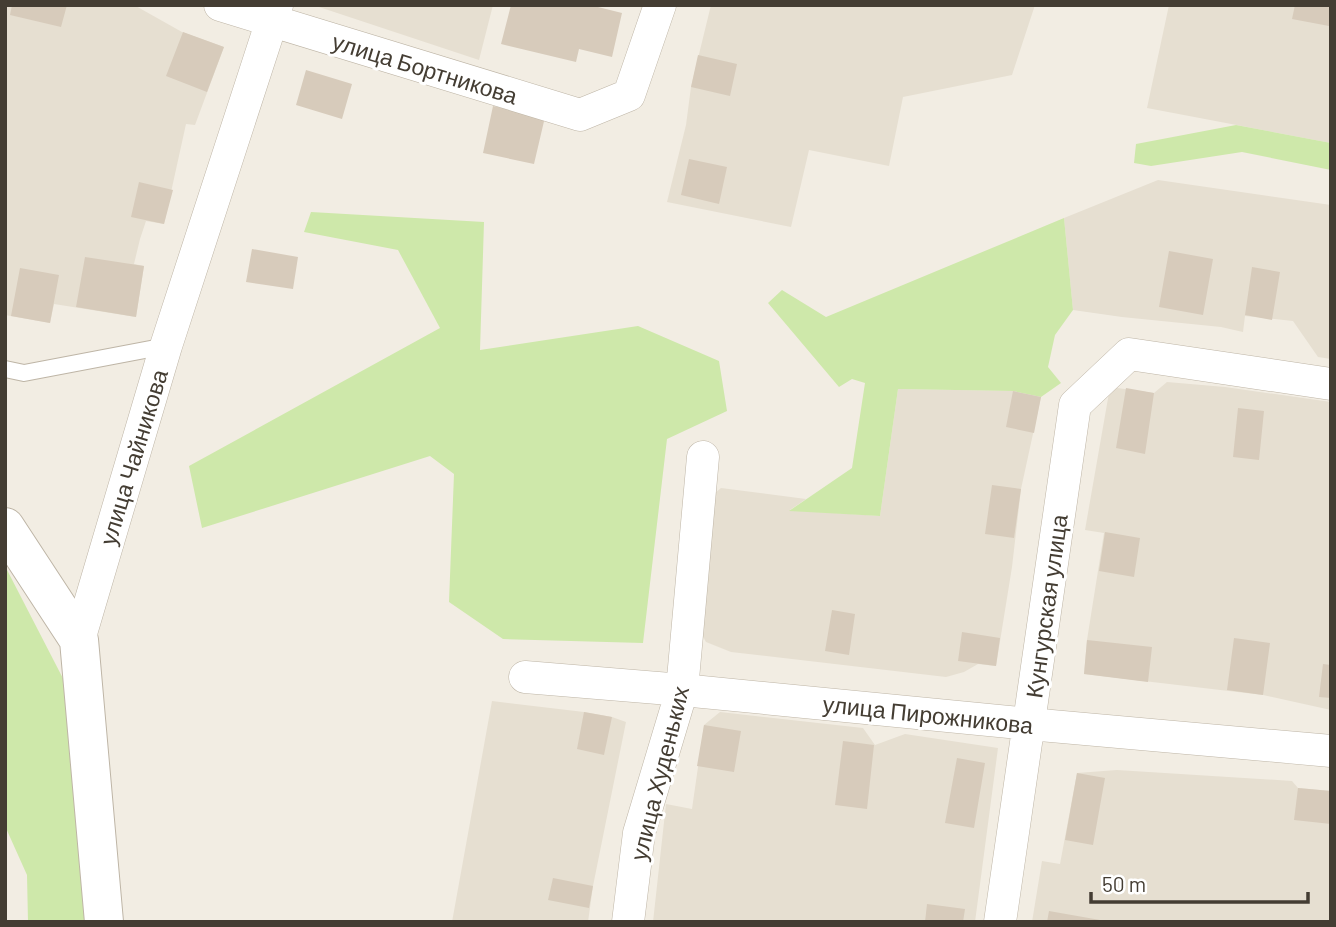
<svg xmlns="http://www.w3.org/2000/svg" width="1336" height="927" font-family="Barlow,sans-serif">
<rect width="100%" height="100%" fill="#f2ede3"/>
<path fill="#e6dfd1" d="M5 5H134L182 32 224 47 195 125 186 124 164 224 146 221 140 239 134 264 144 266 136 317 54 304 50 323 5 315Z
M313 5H493L479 60Z
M711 5H1035L1012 75 903 97 889 166 809 150 791 227 667 202 686 125 691 87Z
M1169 5H1331V143L1147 108Z
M1158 180 1331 205V359L1318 357 1293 321 1245 316 1243 332 1221 327 1122 317 1073 310 1064 218Z
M1167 382 1225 387 1331 402V710L1263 695 1084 674 1087 640 1104 533 1085 530 1110 387 1154 393Z
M898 389 1013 391 1041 397 1021 489 1012 567 996 666 978 664 964 672 946 677 731 652 706 642 699 629 708 499 721 488 806 499 790 510 880 516Z
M492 701 584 712 612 717 626 722 593 886 588 922H452Z
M720 712 863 728 875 745 905 734 998 748 975 922H653L666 804 692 809 704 725Z
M1117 770 1292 781 1298 788 1331 791V922H1032L1042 861 1060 864 1077 773Z"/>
<path fill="#cee8aa" d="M1236 125 1331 143V170L1242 152 1151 166 1134 163 1136 144Z
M311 212 484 222 480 350 638 326 719 361 727 411 667 439 643 643 503 639 449 602 454 474 430 456 202 528 189 466 440 328 398 250 304 232Z
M1064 218 1073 310 1055 335 1048 367 1061 383 1041 397 1013 391 898 389 880 516 789 511 852 468 865 383 852 379 839 387 768 303 782 290 826 317Z
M5 566 71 694 87 922H28L27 875 5 826Z"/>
<path fill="#d7cbbb" d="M12 5H67L61 27 10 15Z
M511 5H590L622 13 612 57 579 49 576 62 501 44Z
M1295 5H1331L1329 26 1292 19Z
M183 32 224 47 207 92 166 76Z
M698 55 737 64 730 96 691 87Z
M306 70 352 84 342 119 296 105Z
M493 106 545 117 534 164 483 153Z
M689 159 727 167 719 204 681 195Z
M139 182 173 190 164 224 131 217Z
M252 249 298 257 293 289 246 282Z
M1169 251 1213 259 1203 315 1159 307Z
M85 257 144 266 136 317 76 307Z
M1252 267 1280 272 1272 320 1245 315Z
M20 268 59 275 50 323 11 316Z
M1126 388 1154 393 1145 454 1116 448Z
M1013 391 1041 397 1034 433 1006 427Z
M1238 408 1264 411 1259 460 1233 457Z
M992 485 1021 489 1014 538 985 534Z
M1105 532 1140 538 1134 577 1099 571Z
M832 610 855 614 849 655 825 651Z
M962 632 1000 638 996 666 958 661Z
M1234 638 1270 643 1263 695 1227 690Z
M1087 640 1152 647 1148 682 1084 674Z
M1323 664 1331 665V698L1319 697Z
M584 712 612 717 604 755 577 749Z
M704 725 741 731 734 772 697 766Z
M843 741 874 745 867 809 835 805Z
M957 758 985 763 974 828 945 823Z
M1077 773 1105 778 1093 845 1065 840Z
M1298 788 1331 791V824L1294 820Z
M553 878 593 886 589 908 548 900Z
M927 904 965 909 963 922H925Z
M1049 911 1100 920V922H1047Z"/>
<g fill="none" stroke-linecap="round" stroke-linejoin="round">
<defs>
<path id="service" d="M5 369 24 373 166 346"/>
<path id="minor" d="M220 5 580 115 629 95 660 5
M79 640 166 346 277 5
M525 677 682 690 1029 724 1331 751
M628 922 639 833 682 690 703 457
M1000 922 1075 405 1129 354 1331 384"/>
<path id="tertiary" d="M5 527 79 640 104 922"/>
</defs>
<use href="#service" stroke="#beb5a6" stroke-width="18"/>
<use href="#minor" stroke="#beb5a6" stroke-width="33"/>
<use href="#tertiary" stroke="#beb5a6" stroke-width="40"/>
<use href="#service" stroke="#fff" stroke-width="16"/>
<use href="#minor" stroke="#fff" stroke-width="32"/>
<use href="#tertiary" stroke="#fff" stroke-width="38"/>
</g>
<g text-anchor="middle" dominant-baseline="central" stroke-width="6" stroke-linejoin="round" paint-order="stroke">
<g font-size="23" fill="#443d33" stroke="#fff">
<text transform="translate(425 68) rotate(17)">улица Бортникова</text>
<text transform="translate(133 457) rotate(-73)">улица Чайникова</text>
<text transform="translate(1046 606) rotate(-82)">Кунгурская улица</text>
<text transform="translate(928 714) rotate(6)">улица Пирожникова</text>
<text transform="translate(659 773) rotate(-76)">улица Худеньких</text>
</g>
</g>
<rect width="1336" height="927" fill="none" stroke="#443d33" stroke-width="14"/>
<path d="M1091 892v10h217v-10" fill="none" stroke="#443d33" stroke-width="3.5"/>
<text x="1102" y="892" font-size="21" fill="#443d33" stroke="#ffffff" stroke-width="5" paint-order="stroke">50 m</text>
</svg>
